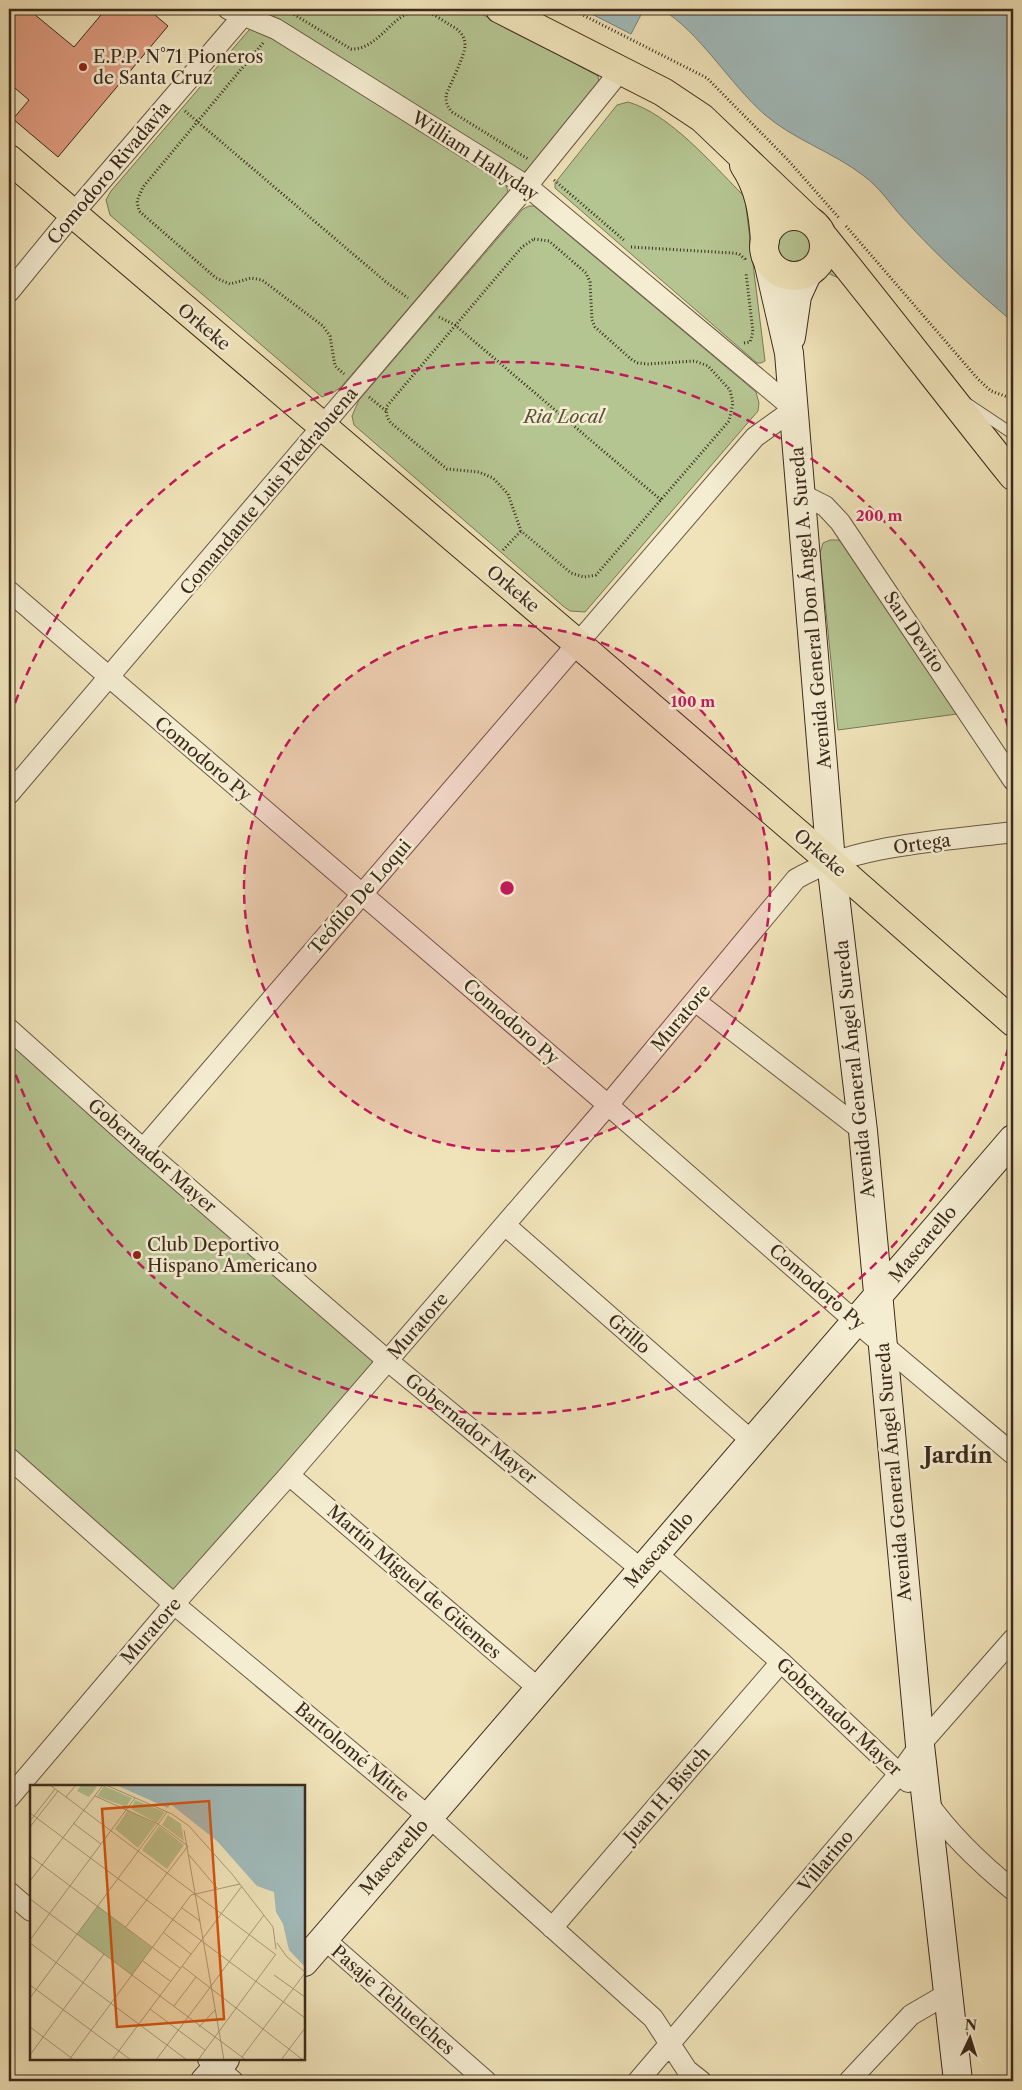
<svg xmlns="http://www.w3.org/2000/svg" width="1022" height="2090" font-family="'Libre Caslon Text',serif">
<rect width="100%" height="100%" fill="#f0e3b9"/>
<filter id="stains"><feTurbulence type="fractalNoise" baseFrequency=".004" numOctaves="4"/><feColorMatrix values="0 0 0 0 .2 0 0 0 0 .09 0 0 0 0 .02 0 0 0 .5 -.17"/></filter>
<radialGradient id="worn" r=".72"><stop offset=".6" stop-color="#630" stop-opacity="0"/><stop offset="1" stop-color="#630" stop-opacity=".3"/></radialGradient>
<path fill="#b5c592" stroke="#787857" d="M273 9H472L598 76 599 82 528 171 519 172 275 22Z
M257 27 505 181 508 192 341 387 334 392 322 397 110 215 106 200 111 191 249 30Z
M628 102C670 114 712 164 742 194L745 199 765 361 761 363H757L555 188V183L617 105Z
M529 206H534L756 392 759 403 758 411 585 612 570 611 563 606 354 425 352 416 359 400 523 209Z
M775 244a20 20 0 1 1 40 0a20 20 0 1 1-40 0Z
M829 251 850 283 816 268 823 262Z
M830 540H838L848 546 957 714 838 730 820 553 823 543Z
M9 1029 388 1361 174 1604 9 1458Z"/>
<path fill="#a1bbbb" stroke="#78817b" d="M582 9H644L631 34Z
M661 9H1013V322C975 290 937 256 903 218 890 204 880 188 864 176 833 152 794 140 764 114 729 83 699 31 661 9Z"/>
<path fill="#e19d82" stroke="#3b2a1c" d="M9 9H28L74 47 106 9H160L155 15 168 26 58 157 13 119 29 100 9 83Z
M9 1063 14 1069 9 1075Z"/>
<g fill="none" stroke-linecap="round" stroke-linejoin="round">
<defs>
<path id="service" d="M968 404 1013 434"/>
<path id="minor" d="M9 292 72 215 249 9
M803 495 825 506 840 522 1013 780
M9 591 608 1105 856 1322 1013 1454
M9 794 527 186 621 70
M695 1001 863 1131
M9 1029 143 1149 388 1361 642 1570
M143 1149 755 437 794 409 527 186 276 29 228 9
M505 1225 753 1442
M9 1458 174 1604 429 1817 653 2018 687 2070 701 2081
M289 1475 538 1688
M656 1553 781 1662 908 1782
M9 1798 174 1604 289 1475 608 1105 796 879C855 844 945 841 1013 832
M928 1803C952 1837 981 1864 1013 1890
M9 1892 31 1911
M552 1928 781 1662
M323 1938 486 2081
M208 2059 233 2081
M638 2081 900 1773 920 1745 1013 1639
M849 2081 911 2015 947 1994"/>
<path id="secondary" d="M768 261 789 353 831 862 863 1131 920 1745 958 2081
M791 337 797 296 807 274
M304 1962 1013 1139
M205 2081 225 2059"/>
<path id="primary" d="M500 9 663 92 702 118 808 219
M9 159 577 643 831 862 1013 1022
M744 165C760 189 763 213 765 241
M764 246a30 30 0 1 1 60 0a30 30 0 1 1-60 0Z
M822 235C887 315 949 396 1013 476"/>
</defs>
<use href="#service" stroke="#685843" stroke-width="12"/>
<use href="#minor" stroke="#685843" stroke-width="22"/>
<use href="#secondary" stroke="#3b2a1c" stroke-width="30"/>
<use href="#primary" stroke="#3b2a1c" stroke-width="30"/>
<path stroke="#3b2a1c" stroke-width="3" stroke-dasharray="1 2.5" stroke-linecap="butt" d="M285 9 351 49C381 50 394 7 423 11 431 12 442 20 450 25 458 29 465 35 465 45 466 53 450 85 446 95 446 103 447 106 452 112L528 159
M571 9 707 78 787 159 840 219
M263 43 143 187 137 201 139 211 216 278 230 284 251 278 262 280 323 326 330 336 335 366 344 374
M185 111 386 282 408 298
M554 180 625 241
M846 226 978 379 991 391 1013 399
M534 239 549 241 586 273 590 282 592 320 595 327 632 360 638 363 648 364 695 361 708 366 730 390 733 403 729 421 596 575 584 577 571 573 521 531 508 494 493 478 479 472 447 469 391 423C386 417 386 412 387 406L522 247Z
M631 247 732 253 739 254 745 259V262
M439 317 455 325 661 500
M744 343 750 342 753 332 746 273
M369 397 386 411
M503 550 521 531"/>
<use href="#service" stroke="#f5edd2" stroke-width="10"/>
<use href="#minor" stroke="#f5edd2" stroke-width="20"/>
<use href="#secondary" stroke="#f5edd2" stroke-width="28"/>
<use href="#primary" stroke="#f0e3b9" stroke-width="28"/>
</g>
<circle cx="507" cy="888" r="263" fill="#c2185b" fill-opacity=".12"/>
<g fill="none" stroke="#c2185b" stroke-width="2.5" stroke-dasharray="9 6">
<circle cx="507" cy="888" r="263"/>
<path d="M1013 1033A526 526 0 0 1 10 1059M10 717A526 526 0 0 1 1013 743"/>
</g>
<g fill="#8f2418" stroke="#f5edd2" stroke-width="2">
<circle cx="83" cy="67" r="5"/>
<circle cx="137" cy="1255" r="5"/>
</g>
<g text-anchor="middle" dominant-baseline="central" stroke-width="5" stroke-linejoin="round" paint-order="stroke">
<g font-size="18" fill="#3b2a1c" stroke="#f5edd2" text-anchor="start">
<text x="93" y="57">E.P.P. N°71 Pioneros<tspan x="93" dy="21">de Santa Cruz</tspan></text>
<text x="147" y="1245">Club Deportivo<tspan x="147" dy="21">Hispano Americano</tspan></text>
</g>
<g font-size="18" fill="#3b2a1c" stroke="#f5edd2">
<text transform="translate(475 156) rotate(33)">William Hallyday</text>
<text transform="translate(109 173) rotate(-50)">Comodoro Rivadavia</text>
<text transform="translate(204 327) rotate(40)">Orkeke</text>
<text transform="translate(269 491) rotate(-50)">Comandante Luis Piedrabuena</text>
<text transform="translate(513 589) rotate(40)">Orkeke</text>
<text transform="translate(811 608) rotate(-95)">Avenida General Don Ángel A. Sureda</text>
<text transform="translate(914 632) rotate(56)">San Devito</text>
<text transform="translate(203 759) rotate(40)">Comodoro Py</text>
<text transform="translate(922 844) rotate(-8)">Ortega</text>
<text transform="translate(820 853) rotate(41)">Orkeke</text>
<text transform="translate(360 897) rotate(-49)">Teófilo De Loqui</text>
<text transform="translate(681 1018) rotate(-50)">Muratore</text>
<text transform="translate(511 1022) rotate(41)">Comodoro Py</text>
<text transform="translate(855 1069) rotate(-96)">Avenida General Ángel Sureda</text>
<text transform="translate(152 1156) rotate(41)">Gobernador Mayer</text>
<text transform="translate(923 1244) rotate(-50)">Mascarello</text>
<text transform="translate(817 1287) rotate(41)">Comodoro Py</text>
<text transform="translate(418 1326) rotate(-49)">Muratore</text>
<text transform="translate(629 1334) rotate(41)">Grillo</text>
<text transform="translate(471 1429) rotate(39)">Gobernador Mayer</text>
<text transform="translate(894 1472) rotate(-95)">Avenida General Ángel Sureda</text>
<text transform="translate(659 1550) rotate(-49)">Mascarello</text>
<text transform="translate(414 1582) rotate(41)">Martín Miguel de Güemes</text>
<text transform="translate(151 1631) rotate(-49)">Muratore</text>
<text transform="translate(839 1717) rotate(43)">Gobernador Mayer</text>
<text transform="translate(352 1752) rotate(40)">Bartolomé Mitre</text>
<text transform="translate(667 1795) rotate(-49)">Juan H. Bistch</text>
<text transform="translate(394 1857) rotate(-49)">Mascarello</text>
<text transform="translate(826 1861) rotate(-50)">Villarino</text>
<text transform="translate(393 2000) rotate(41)">Pasaje Tehuelches</text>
</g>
<g font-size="18" font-style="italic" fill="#5a513a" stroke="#f5edd2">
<text x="564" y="417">Ria Local</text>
</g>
<g font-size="22" font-weight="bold" fill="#3b2a1c" stroke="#f5edd2">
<text x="958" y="1455">Jardín</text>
</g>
</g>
<g transform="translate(30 1785)">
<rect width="275" height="275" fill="#f0e3b9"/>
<path d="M51 0H64L67 2 59 12 47 6ZM74 1 102 13 96 22 67 11ZM105 15 135 27 127 38 101 24ZM98 25 126 39 108 63 85 44ZM138 30 151 39 154 56 132 40ZM129 41 154 60 137 84 112 65ZM68 121 122 163 102 190 47 149Z" fill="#b5c592"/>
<path d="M86 0H275V182L259 165 253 139 246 127 244 107 227 101 187 56 143 21 140 19 138 23Z" fill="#a1bbbb"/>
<path fill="none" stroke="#a8997a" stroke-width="1" d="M20 0 245 169M76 0 142 29 159 41 202 89 243 142 246 164M65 11 128 39 158 61 95 143M36 12 46 0M0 28 275 233M0 36 25 4M43 38 71 59M0 42 28 6M154 45 194 275M159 70 187 103M0 71 150 183M0 96 73 0M0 114 216 275M152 123 170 136M134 148 161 169M0 155 105 13M0 158 157 275M247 158 257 172 275 187M113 176 140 196M152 181 273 275M244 190 275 212M0 200 101 275M0 213 137 27M144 221 166 192M120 224 175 265M0 242 44 275M169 242 185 225M0 270 74 169M212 272 275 188M39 275 161 110 210 99M82 275 212 101M126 275 234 130M168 275 246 169M251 275 275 243"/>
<path fill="#d7540e" fill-opacity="0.15" stroke="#d7540e" stroke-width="2.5" d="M179 16 194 234 87 242 72 24Z"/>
<rect width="275" height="275" fill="none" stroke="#3b2a1c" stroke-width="2.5"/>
</g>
<circle cx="507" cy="888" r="8" fill="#c2185b" stroke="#f5edd2" stroke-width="2.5"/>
<g font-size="15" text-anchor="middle" font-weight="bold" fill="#c2185b" stroke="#f5edd2" stroke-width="5" stroke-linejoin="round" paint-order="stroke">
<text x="879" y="521">200 m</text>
<text x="693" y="707">100 m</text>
</g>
<rect width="1022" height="2090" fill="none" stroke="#f0e3b9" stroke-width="30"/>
<rect x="10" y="10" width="1002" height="2070" fill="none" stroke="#3b2a1c" stroke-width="2.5"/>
<rect x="15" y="15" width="992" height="2060" fill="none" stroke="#3b2a1c"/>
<g transform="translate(970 2038) rotate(4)" stroke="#f5edd2" stroke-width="4" paint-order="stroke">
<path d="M0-4L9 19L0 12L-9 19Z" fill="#3b2a1c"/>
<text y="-8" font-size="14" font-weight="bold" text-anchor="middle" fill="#3b2a1c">N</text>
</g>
<rect width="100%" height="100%" filter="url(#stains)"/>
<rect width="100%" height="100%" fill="url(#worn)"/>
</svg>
